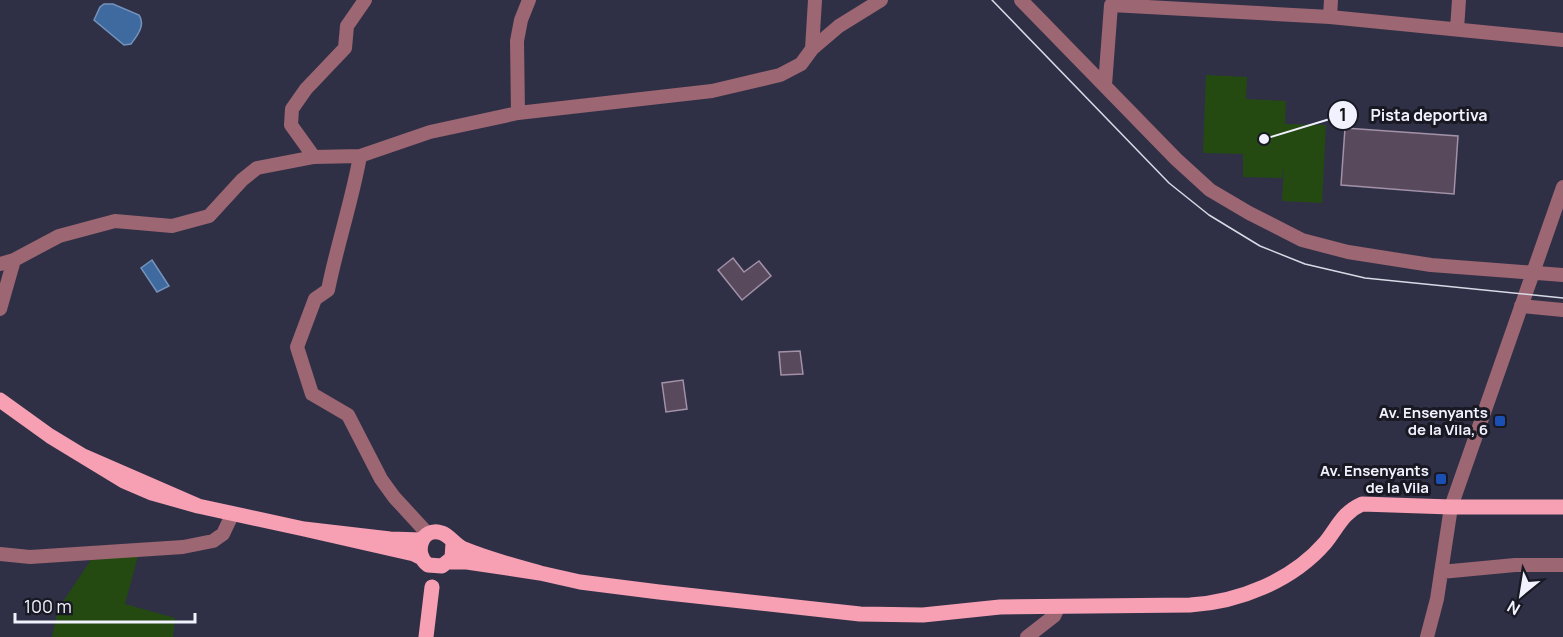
<svg xmlns="http://www.w3.org/2000/svg" width="1563" height="637" font-family="Manrope,sans-serif">
<rect width="100%" height="100%" fill="#2f3046"/>
<path fill="#244a12" d="M1206 75 1247 77 1246 99 1286 101 1285 124 1326 125 1322 203 1282 201 1284 165 1282 178 1243 177V154L1203 153Z
M138 556 125 604 175 618 173 637H52L58 609 91 560Z"/>
<path fill="#3f6a9f" stroke="#7493bb" stroke-width="1.5" d="M104 4H113L139 15C146 25 137 36 131 44L124 45 94 20 100 7Z
M152 260 169 286 157 292 141 268Z"/>
<path fill="#58495d" stroke="#a291a7" stroke-width="1.5" d="M1345 128 1458 136 1454 194 1341 185Z
M733 258 744 272 759 261 771 276 742 300 718 270Z
M800 351 803 374 781 375 779 352Z
M683 380 687 409 666 412 662 383Z"/>
<g fill="none" stroke-linecap="round" stroke-linejoin="round">
<path stroke="#9c6672" stroke-width="14" d="M1021 0 1176 159 1210 190 1249 213 1302 240 1348 252 1431 265 1563 275
M1330 17 1331 0
M1457 29 1459 0
M812 49 815 0
M1105 85 1111 5 1330 17 1563 40
M518 113 517 41 521 20 529 0
M360 156C352 201 337 245 328 290L315 299 297 347 312 394 348 415 381 479 394 497 428 534
M314 157 291 125 292 109 306 89 345 48 347 26 365 0
M0 264 14 260 59 236 115 221 172 226 209 216 242 180 257 168 314 157 360 156 430 132 518 113 712 91 780 75 801 64 812 49 839 26 881 0
M1521 306 1563 310
M0 309 14 260
M0 554 30 557 183 547 213 541 223 534 232 515
M1441 572 1515 565H1563
M1027 637 1054 616 1059 606
M1427 637 1437 599 1451 507 1563 187"/>
<path stroke="#f79fb3" stroke-width="15" d="M0 400 50 436 124 481 152 493 198 506 83 456
M198 506 304 529
M420 557 414 554 304 529 390 539 422 540
M449 562H467L540 573C515 566 488 559 464 549 455 545 450 536 442 533 421 526 413 554 428 565L442 566 452 558 453 543
M540 573 580 582 659 592 860 614 923 615 1000 607 1190 605C1239 602 1292 581 1325 543 1338 527 1342 513 1362 504L1451 507H1563
M426 637 432 587"/>
<path stroke="#d9dae6" stroke-width="1.5" d="M992 0 1169 183 1209 215 1260 246 1305 264 1365 278 1563 298"/>
</g>
<g fill="#1a4fb4" stroke="#181923" stroke-width="2">
<rect x="1494" y="415" width="12" height="12" rx="3"/>
<rect x="1435" y="473" width="12" height="12" rx="3"/>
</g>
<g text-anchor="middle" dominant-baseline="central" stroke-width="6" stroke-linejoin="round" paint-order="stroke">
<g font-size="15" font-weight="bold" fill="#f1f2fd" stroke="#181923" text-anchor="end">
<text x="1488" y="412">Av. Ensenyants<tspan x="1488" dy="17">de la Vila, 6</tspan></text>
<text x="1429" y="470">Av. Ensenyants<tspan x="1429" dy="17">de la Vila</tspan></text>
</g>
</g>
<path fill="none" stroke="#f1f2fd" stroke-width="2" d="M1264 139L1343 115"/>
<g fill="#f1f2fd" stroke="#181923" stroke-width="2">
<circle cx="1264" cy="139" r="6"/>
<circle cx="1343" cy="115" r="15"/>
</g>
<g font-size="18" text-anchor="middle" font-weight="bold" fill="#111">
<text x="1343" y="121">1</text>
</g>
<g font-size="16" text-anchor="middle" font-weight="bold" fill="#f1f2fd" stroke="#181923" stroke-width="6" stroke-linejoin="round" paint-order="stroke">
<text x="1429" y="121">Pista deportiva</text>
</g>
<g transform="translate(1521 595) rotate(210)" stroke="#181923" stroke-width="4.5" paint-order="stroke">
<path d="M0-4.5L10 22L0 15L-10 22Z" fill="#f1f2fd"/>
<text y="-9" font-size="16" font-weight="bold" text-anchor="middle" fill="#f1f2fd">N</text>
</g>
<path d="M15 613v9h180v-9" fill="none" stroke="#f1f2fd" stroke-width="3"/>
<text x="24" y="613" font-size="18" fill="#f1f2fd" stroke="#181923" stroke-width="4.5" paint-order="stroke">100 m</text>
</svg>
